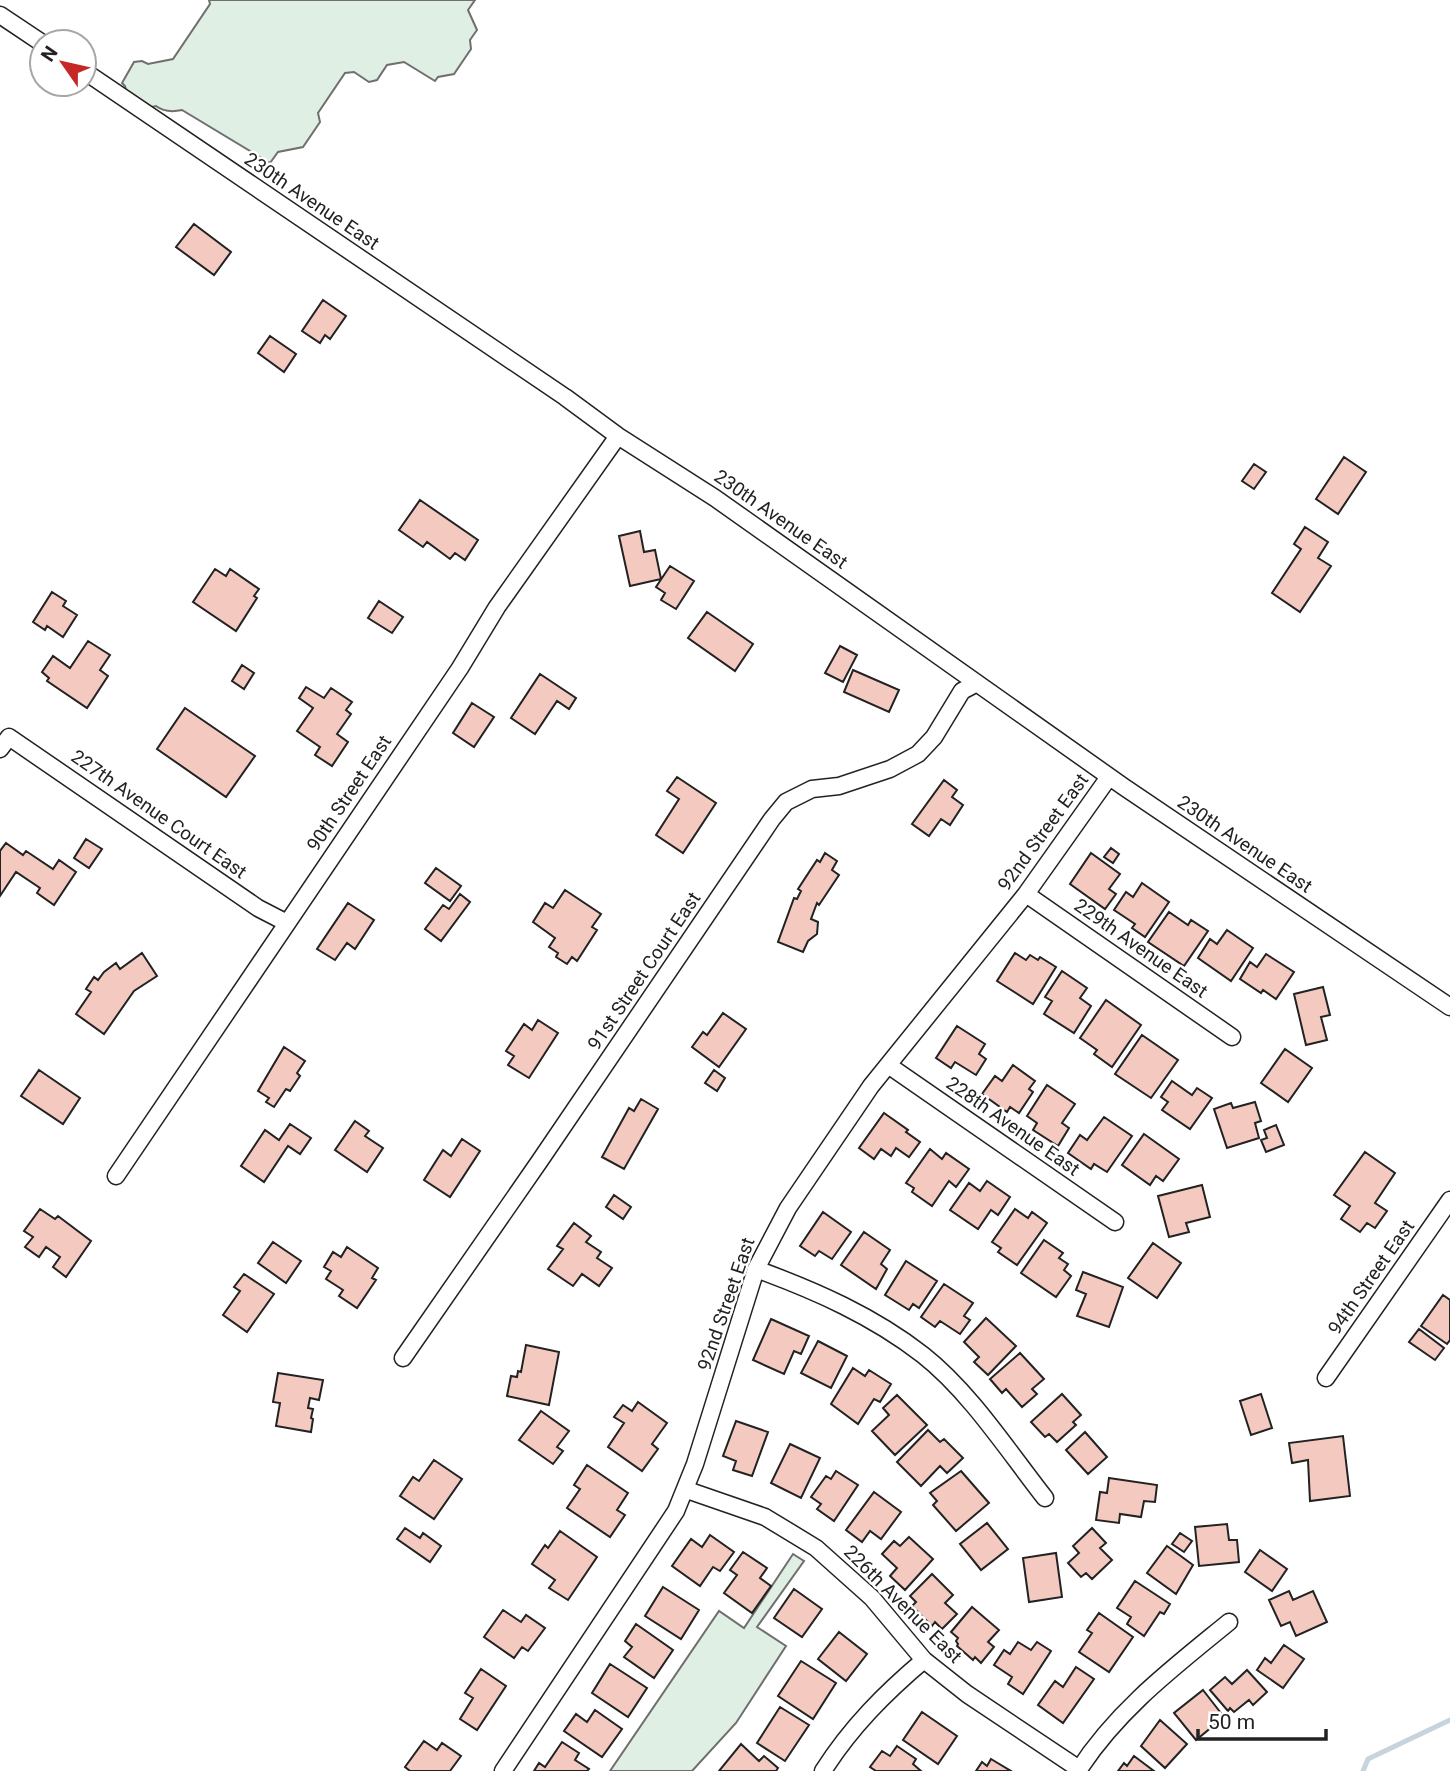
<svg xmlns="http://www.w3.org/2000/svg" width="1450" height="1771" font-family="Roboto,sans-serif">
<rect width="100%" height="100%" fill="#fff"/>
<path fill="#e0efe3" stroke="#6f6f6f" stroke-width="2" d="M209 0H475L468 10 477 30 470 40 471 49 454 74 438 77 435 81 404 62 387 65 377 80 369 82 354 72 345 73 318 113 320 122 303 147 278 152 270 163 182 110C173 112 164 112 156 106L147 108 127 94 125 86 122 83 134 62 142 61 148 64 173 59 210 4Z
M793 1554 804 1561 757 1627 786 1646 736 1723 692 1771H610L719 1611 744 1628Z"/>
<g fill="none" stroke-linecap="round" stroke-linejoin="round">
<path stroke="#c7d3dd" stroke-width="5" d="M1363 1771 1368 1759 1450 1720"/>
</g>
<path fill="#f3c9c0" stroke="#222" stroke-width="2" d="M194 224 231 252 214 275 176 247Z
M323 300 346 316 330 339 325 335 320 343 302 331Z
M270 336 296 354 284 372 258 353Z
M1344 457 1366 472 1338 514 1316 499Z
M1254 464 1266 472 1254 489 1242 481Z
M420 500 478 540 465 560 455 553 450 559 427 542 423 547 399 530Z
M1305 527 1328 542 1318 558 1331 566 1300 612 1272 593 1301 549 1294 544Z
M640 531 644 552 655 550 661 579 630 586 619 536Z
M670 566 694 581 676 609 661 600 665 593 656 587Z
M215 569 226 576 230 569 259 589 254 596 257 598 236 631 193 602Z
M52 592 66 601 63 606 77 615 63 637 47 626 45 630 33 622Z
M379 601 403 617 392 633 368 618Z
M707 612 753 644 735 671 688 638Z
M88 641 110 655 100 670 108 676 87 708 47 681 49 678 42 672 53 656 70 668Z
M840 646 857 655 843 682 825 673Z
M242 665 254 673 244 689 232 681Z
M853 670 899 690 889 712 844 692Z
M540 674 576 698 569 709 557 701 535 734 511 718Z
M306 687 324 698 331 688 352 702 346 710 351 714 337 734 348 742 332 766 315 755 320 747 297 731 313 708 299 698Z
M472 703 494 717 474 747 453 733Z
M185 708 255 756 226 797 157 749Z
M677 777 716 803 683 853 656 835 679 799 667 791Z
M944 780 957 790 952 797 963 805 950 825 941 819 929 836 912 824Z
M86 839 102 849 89 868 74 858Z
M6 843 23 855 26 851 53 869 59 860 76 872 54 905 37 893 40 888 16 872 0 896V851Z
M1111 848 1119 854 1113 863 1104 857Z
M825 853 837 861 832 870 839 875 819 905 817 903 811 919 818 922 817 934 808 941 803 952 778 942 794 898 797 899 801 891 798 889 817 860 820 862Z
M1091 853 1120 874 1109 889 1116 894 1105 909 1070 884Z
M436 868 461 886 450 901 425 883Z
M1142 883 1169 902 1145 937 1132 928 1135 924 1114 910 1126 892 1133 897Z
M565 890 601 914 592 927 597 930 577 961 572 957 567 964 556 957 558 953 549 947 555 938 533 922 545 903 553 908Z
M460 894 470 902 441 941 425 929 443 905 449 909Z
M348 903 374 920 355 949 347 943 335 960 317 949Z
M1169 912 1188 925 1191 920 1208 931 1184 966 1148 942Z
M1227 930 1253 948 1231 981 1198 958 1210 939 1217 944Z
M142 953 157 976 134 991 104 1034 76 1014 91 992 86 989 94 977 98 980 104 972 116 963 120 969Z
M1015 953 1026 960 1030 955 1038 960 1040 957 1056 967 1033 1004 997 981Z
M1266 954 1294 972 1276 999 1263 990 1261 993 1240 979 1250 962 1257 967Z
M1062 971 1087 988 1080 998 1091 1006 1074 1033 1044 1014 1052 1001 1045 997Z
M1323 987 1330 1015 1321 1017 1327 1040 1306 1045 1294 994Z
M1106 1000 1141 1025 1112 1067 1094 1054 1097 1050 1080 1038Z
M723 1013 746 1029 719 1067 692 1047 703 1032 707 1035Z
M538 1020 558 1033 529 1078 508 1065 514 1056 506 1051 524 1024 532 1030Z
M957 1026 985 1044 979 1054 986 1059 976 1075 955 1062 951 1068 936 1058Z
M1142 1035 1178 1060 1151 1098 1115 1074Z
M284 1047 305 1061 297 1073 300 1076 290 1091 286 1089 274 1107 266 1102 269 1098 258 1091Z
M1285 1049 1312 1068 1288 1102 1261 1083Z
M1013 1065 1035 1081 1029 1089 1033 1092 1019 1113 1010 1107 1007 1112 982 1094 995 1076 1002 1081Z
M39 1070 80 1098 63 1124 21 1096Z
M714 1070 725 1078 717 1091 705 1083Z
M1172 1081 1192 1095 1197 1088 1212 1098 1190 1129 1162 1110 1168 1102 1161 1097Z
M1047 1085 1075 1104 1062 1123 1069 1128 1058 1146 1033 1130 1037 1123 1027 1116Z
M641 1099 658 1109 624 1169 602 1157 629 1108 634 1111Z
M1255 1102 1261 1121 1255 1123 1259 1138 1227 1148 1214 1109 1231 1103 1233 1108Z
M884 1113 908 1130 906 1132 920 1142 909 1157 896 1148 891 1156 881 1149 874 1159 859 1148Z
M1104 1117 1132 1136 1107 1172 1094 1164 1091 1169 1068 1153 1080 1135 1087 1140Z
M355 1121 369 1131 365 1136 383 1148 367 1172 335 1150Z
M290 1124 311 1138 300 1154 288 1146 264 1182 241 1166 265 1130 279 1140Z
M1276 1125 1284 1145 1266 1152 1261 1140 1267 1138 1264 1130Z
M1144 1134 1179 1159 1163 1181 1156 1176 1150 1185 1122 1165Z
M462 1139 480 1151 450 1197 424 1180 443 1150 451 1156Z
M930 1149 942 1159 946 1153 969 1169 956 1187 949 1181 932 1206 912 1192 914 1188 906 1183Z
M1365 1152 1395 1173 1375 1203 1387 1211 1375 1228 1367 1223 1360 1232 1341 1219 1350 1206 1334 1195Z
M987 1181 1010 1197 998 1215 991 1210 978 1229 950 1210 969 1183 980 1191Z
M1202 1185 1210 1217 1186 1223 1189 1232 1169 1237 1158 1196Z
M614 1195 631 1207 623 1219 606 1207Z
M40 1209 55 1219 58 1216 91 1241 66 1277 53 1267 60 1257 46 1247 39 1257 25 1247 33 1237 24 1231Z
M1015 1209 1028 1218 1032 1212 1047 1223 1017 1265 998 1252 1001 1248 992 1242Z
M823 1212 851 1232 832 1259 819 1251 815 1256 800 1246Z
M574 1223 591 1236 586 1242 601 1252 597 1258 612 1268 599 1286 582 1274 573 1286 548 1269 563 1249 557 1246Z
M864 1232 890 1250 881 1264 887 1269 876 1289 841 1265Z
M1044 1240 1063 1253 1059 1258 1068 1264 1064 1270 1071 1276 1056 1297 1021 1273Z
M273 1242 301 1261 286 1283 258 1263Z
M1153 1243 1181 1263 1157 1298 1128 1278Z
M347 1247 378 1268 372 1278 376 1280 357 1308 339 1296 343 1290 326 1279 331 1271 324 1267 333 1252 341 1257Z
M906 1261 937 1281 919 1308 913 1304 909 1310 885 1295Z
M1083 1272 1123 1287 1109 1327 1077 1316 1086 1294 1076 1290Z
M244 1274 274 1294 247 1332 223 1315 240 1291 234 1287Z
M944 1284 973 1303 964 1316 970 1320 960 1334 940 1321 935 1327 921 1317Z
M1443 1295 1450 1300V1340L1447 1344 1421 1326Z
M986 1318 1016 1346 988 1375 974 1362 979 1357 964 1342Z
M771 1319 809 1336 801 1354 794 1351 784 1374 753 1360Z
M1419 1329 1444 1348 1435 1360 1409 1342Z
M818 1341 847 1356 831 1388 801 1373Z
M526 1345 559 1352 549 1405 507 1396 511 1376 517 1377 518 1371 521 1372Z
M1020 1353 1044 1379 1032 1389 1037 1394 1022 1407 1006 1389 1002 1393 990 1379Z
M853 1368 865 1376 869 1370 891 1384 880 1402 874 1399 858 1424 831 1404Z
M278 1373 323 1380 319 1400 310 1398 308 1408 313 1409 311 1418 313 1419 311 1432 276 1426 280 1403 273 1402Z
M1062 1394 1081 1415 1073 1422 1076 1425 1057 1442 1049 1434 1045 1437 1031 1422Z
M1261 1394 1272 1428 1251 1435 1240 1401Z
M897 1395 927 1425 895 1455 872 1431 889 1415 883 1408Z
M638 1402 667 1423 652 1444 658 1449 642 1471 608 1447 624 1423 614 1417 623 1405 632 1411Z
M541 1411 569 1431 557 1447 563 1451 553 1464 519 1440Z
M736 1421 768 1432 752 1476 733 1470 736 1461 723 1456Z
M928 1430 940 1442 944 1439 963 1458 947 1473 940 1466 921 1486 897 1462Z
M1085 1432 1107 1457 1088 1474 1066 1450Z
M1343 1436 1350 1496 1310 1501 1308 1460 1292 1463 1289 1443Z
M790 1444 820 1458 801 1498 771 1483Z
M434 1460 462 1479 434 1519 400 1496 413 1477 419 1481Z
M587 1465 628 1493 617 1510 625 1515 610 1537 567 1508 580 1489 574 1485Z
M836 1471 858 1485 834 1521 817 1509 821 1504 811 1497 826 1476 831 1479Z
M961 1471 989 1503 956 1531 933 1505 937 1501 930 1493Z
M1109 1478 1157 1485 1155 1502 1144 1501 1141 1517 1120 1514 1119 1523 1096 1520 1100 1492 1107 1493Z
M874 1492 901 1512 881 1539 870 1531 862 1542 846 1530Z
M987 1523 1008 1549 981 1570 960 1544Z
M1227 1524 1229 1540H1237L1239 1562 1199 1566 1195 1527Z
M405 1528 420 1538 423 1533 441 1546 430 1562 397 1539Z
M1092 1528 1106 1543 1100 1548 1112 1560 1092 1579 1086 1573 1081 1577 1068 1563 1079 1553 1073 1546Z
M560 1531 597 1557 568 1600 549 1588 555 1580 532 1564 545 1545 548 1548Z
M1180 1533 1192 1541 1184 1552 1172 1544Z
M710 1535 734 1552 720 1571 713 1567 700 1586 672 1566 691 1539 702 1547Z
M909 1537 933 1559 905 1590 890 1576 897 1568 882 1554 894 1541 900 1546Z
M1167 1546 1193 1565 1176 1594 1147 1573Z
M1260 1550 1287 1569 1272 1591 1245 1572Z
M743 1552 767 1568 760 1578 771 1586 752 1613 724 1593 737 1575 730 1570Z
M1056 1553 1062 1597 1029 1602 1023 1558Z
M932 1574 953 1595 945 1603 957 1614 942 1629 935 1622 932 1626 912 1606 916 1602 910 1596Z
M1135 1581 1170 1604 1164 1614 1160 1612 1144 1636 1127 1624 1131 1617 1117 1608Z
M663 1587 699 1610 681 1639 645 1616Z
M794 1589 822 1609 802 1637 774 1618Z
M1289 1591 1293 1600 1313 1591 1327 1622 1296 1636 1290 1622 1281 1626 1269 1600Z
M972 1607 999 1630 988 1642 994 1647 981 1663 975 1657 973 1660 957 1646 958 1644 956 1641 958 1638 951 1632Z
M503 1610 521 1622 526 1615 545 1628 528 1651 522 1647 514 1658 484 1637Z
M1099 1613 1133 1637 1109 1672 1079 1652 1092 1633 1087 1630Z
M636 1624 673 1650 654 1678 624 1657 632 1647 625 1641Z
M839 1632 867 1654 846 1681 818 1659Z
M1018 1642 1031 1650 1037 1642 1051 1651 1023 1694 1008 1684 1012 1677 994 1665 1004 1650 1010 1654Z
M1284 1645 1304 1659 1283 1688 1257 1670 1265 1658 1271 1663Z
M801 1661 836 1683 813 1719 778 1696Z
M610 1664 647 1688 628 1717 592 1693Z
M1076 1667 1094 1679 1063 1723 1038 1705 1055 1681 1063 1687Z
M481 1669 506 1686 477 1730 460 1719 473 1698 465 1693Z
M1247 1670 1267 1692 1253 1705 1249 1700 1234 1712 1230 1708 1228 1711 1210 1690 1225 1677 1232 1684Z
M1203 1690 1224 1717 1196 1740 1174 1713Z
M780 1707 809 1725 785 1761 757 1743Z
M595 1710 622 1729 602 1757 564 1731 576 1714 587 1722Z
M922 1712 957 1736 938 1764 903 1740Z
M1160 1720 1187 1744 1165 1768 1141 1746Z
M424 1741 437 1750 442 1743 461 1756 450 1771H410L405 1767Z
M562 1742 579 1753 575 1760 589 1769 587 1771H534L539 1763 545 1767Z
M741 1744 759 1761 764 1756 778 1768 776 1771H719Z
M897 1746 916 1759 913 1764 921 1771H876L870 1767 882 1751 890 1756Z
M1134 1756 1154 1771H1118L1124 1763 1127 1766Z
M991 1759 1011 1771H976L982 1762 987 1766Z"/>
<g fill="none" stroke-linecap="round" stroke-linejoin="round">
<defs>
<path id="street" d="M0 15 42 43
M84 71 565 397 618 436 715 498 1124 787 1450 1007
M0 749 9 737 258 908 287 923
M1026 894 1232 1037
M888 1065 1115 1222
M116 1176 460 668 497 607 618 436
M756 1269C816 1291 873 1316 923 1355 970 1392 1008 1451 1045 1498
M403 1358 539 1162 772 819 786 802 812 789 839 786 890 769 918 754 934 737 962 691 977 683
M1326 1378 1450 1200
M687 1490 765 1517 816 1548 872 1598 924 1660 967 1694 1079 1769
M503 1771 676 1511 695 1464 756 1269 788 1208 871 1086 1026 894 1109 777
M823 1771C851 1727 885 1693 924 1660
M1078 1771C1117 1710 1174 1667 1229 1622"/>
</defs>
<use href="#street" stroke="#222" stroke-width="19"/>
<use href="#street" stroke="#fff" stroke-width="16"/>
</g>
<g text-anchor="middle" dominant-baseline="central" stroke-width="5" stroke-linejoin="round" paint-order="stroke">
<g font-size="19" fill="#222" stroke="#fff">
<text transform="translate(312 201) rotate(34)">230th Avenue East</text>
<text transform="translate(781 519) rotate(35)">230th Avenue East</text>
<text transform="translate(349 793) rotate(-56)">90th Street East</text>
<text transform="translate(159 814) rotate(35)">227th Avenue Court East</text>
<text transform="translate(1043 832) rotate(-54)">92nd Street East</text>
<text transform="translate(1245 844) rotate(34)">230th Avenue East</text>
<text transform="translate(1141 948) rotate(35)">229th Avenue East</text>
<text transform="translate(644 971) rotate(-56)">91st Street Court East</text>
<text transform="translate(1013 1126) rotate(35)">228th Avenue East</text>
<text transform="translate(1371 1277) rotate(-55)">94th Street East</text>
<text transform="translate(726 1304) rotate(-71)">92nd Street East</text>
<text transform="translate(903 1604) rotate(45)">226th Avenue East</text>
</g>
</g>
<g transform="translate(63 63) rotate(304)"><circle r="33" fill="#ffffff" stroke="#a7a7a7" stroke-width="2"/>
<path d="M0-5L12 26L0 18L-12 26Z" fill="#c62828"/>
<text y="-10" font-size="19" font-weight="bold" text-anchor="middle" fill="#222222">N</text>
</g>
<path d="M1198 1729v10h128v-10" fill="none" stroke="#222222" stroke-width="3.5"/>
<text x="1208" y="1729" font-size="21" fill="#222222" stroke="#ffffff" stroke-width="5" paint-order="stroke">50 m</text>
</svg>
